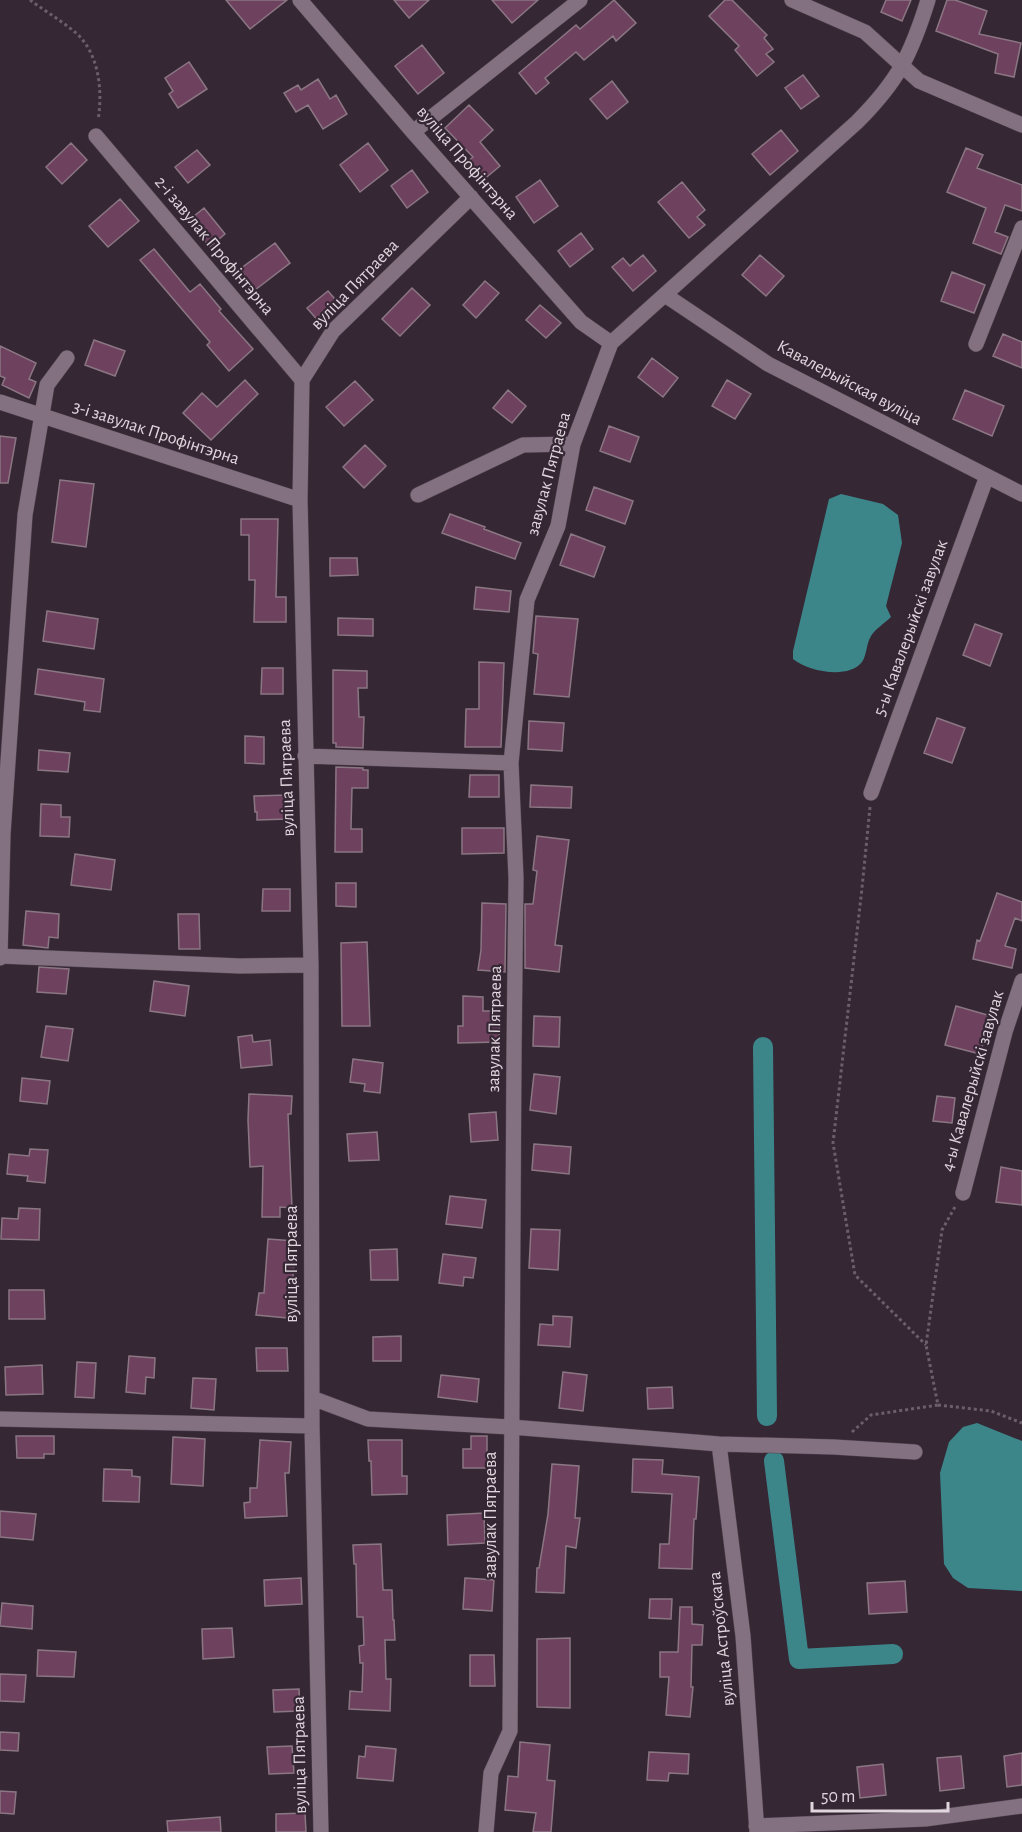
<svg xmlns="http://www.w3.org/2000/svg" width="1022" height="1832" font-family="'Alegreya Sans',sans-serif">
<rect width="100%" height="100%" fill="#362735"/>
<path fill="#3c868a" d="M841 494 883 504 898 515 902 543 886 606 891 617C885 623 875 629 871 636 866 644 867 655 862 662 848 680 807 671 793 659V651L829 499Z
M977 1423 1022 1441V1591L968 1588 953 1578 944 1564 940 1473 949 1442 963 1427Z"/>
<g fill="none" stroke-linecap="round" stroke-linejoin="round">
<path stroke="#3c868a" stroke-width="20" d="M763 1047 767 1416
M774 1461 799 1659 893 1654"/>
</g>
<path fill="#6e425f" stroke="#8b7683" stroke-width="1.5" d="M226 0H287L250 29Z
M394 0H429L409 18Z
M492 0H538L512 23Z
M614 0 636 23 616 41 613 36 584 60 576 52 545 78 549 83 536 94 519 73 576 25 580 29Z
M725 0H732L767 35 764 38 773 49 766 54 774 62 757 76 735 50 739 46 709 16Z
M886 0H911L902 21 881 12Z
M947 0H955L987 11 979 34 1021 43 1014 77 995 73 998 54 936 31Z
M422 45 444 73 418 94 395 66Z
M189 62 207 89 178 108 169 94 173 91 165 78Z
M803 75 819 96 801 109 785 88Z
M318 79 330 99 336 95 347 114 323 129 308 105 296 112 284 93 298 85 301 90Z
M612 81 628 102 607 119 590 99Z
M469 105 493 130 480 142 500 166 482 181 467 162 473 157 445 128Z
M781 130 798 151 770 175 752 154Z
M71 143 87 160 62 184 46 167Z
M368 143 388 170 360 192 340 165Z
M966 148 983 155 977 168 1022 185V211L1005 205 995 232 1008 237 1001 254 973 243 986 208 947 192Z
M197 150 210 165 188 183 175 167Z
M412 170 428 192 407 208 391 186Z
M540 180 558 206 534 223 516 197Z
M682 182 705 210 697 217 705 225 689 238 658 202Z
M120 199 139 221 108 247 89 226Z
M204 208 225 234 210 247 188 221Z
M581 233 593 249 570 267 558 251Z
M275 243 290 263 255 290 240 269Z
M154 249 190 292 200 284 221 309 219 311 253 349 229 371 207 345 210 342 140 260Z
M643 255 656 271 633 291 612 267 623 258 630 266Z
M760 255 784 276 766 296 742 275Z
M952 272 985 285 974 313 941 301Z
M485 281 499 293 476 318 463 305Z
M412 288 430 305 400 336 382 319Z
M328 291 341 306 320 323 307 308Z
M540 305 561 323 546 338 526 320Z
M1003 334 1022 342V368L993 356Z
M94 340 125 351 115 376 85 365Z
M0 346 36 363 29 379 36 382 29 398 2 385 5 378 0 376Z
M652 358 678 378 663 397 638 377Z
M245 380 258 394 211 440 183 413 202 393 217 407Z
M727 380 751 394 735 419 712 406Z
M355 381 373 400 344 426 326 407Z
M508 390 526 406 512 423 493 408Z
M965 390 1004 406 992 436 953 419Z
M609 426 639 437 630 462 600 451Z
M0 436 16 438 8 483H0Z
M365 445 386 466 364 488 343 467Z
M60 480 94 484 86 547 52 542Z
M594 487 633 501 625 524 586 510Z
M450 514 485 527 484 529 521 543 515 559 442 533Z
M241 519H278L276 597H286V622H254L255 580H249V535H241Z
M571 534 605 547 594 577 560 565Z
M330 558H357L358 575 330 576Z
M476 587 511 591 509 612 474 609Z
M47 611 98 619 94 649 43 641Z
M536 616 578 619 569 697 534 694 538 654 533 653Z
M338 618 373 619V636L338 635Z
M975 624 1002 634 990 666 963 655Z
M479 662 504 663 501 747H465L466 709H479Z
M262 668H283V694H261Z
M38 669 104 679 100 712 84 710 85 702 35 694Z
M333 670 367 671V688H358L359 717H364L363 748 336 747V743H333Z
M937 718 965 728 952 763 924 753Z
M529 721 564 723 562 751 528 749Z
M245 736 264 737V764L245 763Z
M39 750 70 753 68 772 38 770Z
M336 767 363 768V770H368V788H352L351 829H362V852H335Z
M470 775H499V797H469Z
M531 785 572 787 571 808 530 807Z
M287 795 288 819 257 820V812H255L254 796Z
M41 804 61 805V817H70L69 837 40 836Z
M462 828H504V853L462 854Z
M537 836 569 840 555 945 562 946 559 972 525 968V904H533L537 871 533 870Z
M75 854 115 860 111 890 71 885Z
M336 883H356V907L336 906Z
M263 889H290V911H262Z
M997 893 1022 902V921L1015 918 1005 946 1016 949 1012 968 973 959 977 940 980 941Z
M482 903 506 904 505 972 478 970 481 950Z
M26 911 59 914 58 938 49 937 48 948 23 945Z
M178 914H199L200 949H179Z
M367 942 370 1026H342L341 943Z
M39 967 69 969 66 994 37 992Z
M154 981 189 986 185 1016 150 1011Z
M463 996 483 997V1011H500L499 1042 458 1043V1026H463Z
M956 1006 991 1016 980 1054 945 1045Z
M534 1016 560 1017 559 1047 533 1046Z
M46 1026 73 1029 68 1061 41 1057Z
M252 1035 253 1042 270 1040 272 1065 241 1068 238 1037Z
M353 1059 383 1063 380 1093 364 1091 365 1084 350 1082Z
M534 1074 560 1077 556 1114 530 1110Z
M22 1078 50 1081 47 1104 20 1101Z
M249 1094 292 1096 291 1114H288L292 1208 280 1207V1217H262L263 1166 250 1167 248 1120Z
M937 1096 955 1098 952 1123 933 1121Z
M496 1112 498 1140 471 1142 469 1114Z
M377 1132 379 1160 349 1161 347 1134Z
M534 1144 571 1147 569 1174 532 1170Z
M30 1149 48 1150 45 1183 27 1181 28 1176 7 1174 9 1154 29 1156Z
M1001 1167 1022 1171V1205L996 1202Z
M450 1196 486 1200 482 1228 446 1224Z
M19 1208 40 1209 39 1240 1 1239 2 1218 18 1219Z
M531 1229 560 1230 558 1270 529 1268Z
M268 1239 295 1241 293 1277H291L287 1318 256 1315 259 1293H264Z
M397 1249 398 1280H371L370 1250Z
M443 1254 476 1258 473 1278 464 1277 463 1286 439 1283Z
M9 1290H44L45 1319H9Z
M553 1316 572 1317 570 1347 538 1345 540 1324 553 1325Z
M401 1336V1361H373V1337Z
M256 1348H287L288 1371H257Z
M129 1356 155 1358 154 1378 146 1377 145 1394 126 1392Z
M77 1362 96 1363 94 1398 75 1397Z
M42 1365 43 1394 6 1395 5 1367Z
M563 1372 587 1375 583 1411 559 1408Z
M441 1375 479 1379 477 1402 438 1397Z
M193 1378 216 1379 214 1410 191 1408Z
M672 1387 673 1408 648 1409 647 1388Z
M16 1436H54V1454H44V1458H17Z
M471 1436H487V1468H463V1449H471Z
M173 1437 205 1439 203 1486 171 1484Z
M260 1440 291 1442 289 1473H285L287 1516 245 1518 244 1503 250 1502V1488H257Z
M368 1440H402V1476H407V1494L372 1495 371 1461H369Z
M633 1459 663 1460 662 1474 699 1477 696 1519H694L692 1569 659 1568 660 1544H669L672 1494 632 1492Z
M552 1464 579 1466 575 1518H580L576 1548 566 1546 564 1593 536 1592 537 1568H539L548 1514Z
M104 1469 132 1470V1476L140 1477 139 1502 103 1501Z
M0 1511 36 1514 33 1540 0 1537Z
M484 1513 485 1543 448 1545 447 1515Z
M381 1544 383 1590H392L393 1620H394L395 1640H385L386 1679H391L390 1711 349 1709 350 1691 362 1692 363 1663H360L359 1646 364 1645 363 1617H357L356 1564H354L353 1545Z
M301 1578 302 1604 265 1606 264 1580Z
M465 1578 494 1580 492 1611 463 1609Z
M905 1581 907 1612 869 1614 867 1583Z
M650 1599H672L671 1619 649 1618Z
M2 1603 33 1606 32 1629 0 1626Z
M680 1607H692V1624L703 1625 702 1645H692L691 1687H693L690 1717 666 1715 669 1677H660V1652H678Z
M232 1628 234 1657 203 1659 202 1629Z
M570 1638V1708L537 1707V1639Z
M38 1650 76 1652 74 1677 37 1676Z
M470 1655H494L495 1686H470Z
M0 1674 26 1675 24 1702 0 1701Z
M299 1689 300 1711 274 1712 273 1690Z
M0 1732 19 1733 18 1751 0 1750Z
M520 1742 550 1745 547 1780 555 1781 551 1832H533L536 1813 505 1810 508 1776 518 1777Z
M292 1746 294 1773 269 1774 267 1747Z
M366 1746 396 1749 393 1781 357 1778 359 1756 365 1757Z
M649 1752 689 1754 688 1774 669 1773 668 1781 647 1780Z
M1022 1753V1785L1007 1787 1004 1756Z
M961 1756 964 1788 940 1791 937 1758Z
M883 1764 886 1795 860 1798 857 1767Z
M0 1791 16 1792 14 1814 0 1813Z
M305 1813 306 1832H276V1814Z
M220 1817 221 1832H168L167 1821Z"/>
<g fill="none" stroke-linecap="round" stroke-linejoin="round">
<defs>
<path id="minor" d="M300 0 413 132 581 322 611 343
M792 0 865 32 919 81 1022 125
M413 132 580 0
M96 136 302 380
M665 295 768 364 1022 494
M976 344 1022 228
M0 402 300 500
M418 495 523 445 573 444
M305 756 511 763
M871 793 987 476
M0 956 240 966 311 965
M0 958 3 834 25 515 47 385 67 358
M963 1193 1005 1032 1022 981
M312 1398 368 1419 511 1427 719 1444 834 1447 915 1452
M0 1419 312 1426
M719 1444 743 1636 757 1832
M756 1826 925 1819 1022 1806
M321 1832 312 1426 311 965 300 500 302 380 333 331 471 197
M486 1832 491 1773 510 1731 514 1053 516 878 511 763 527 600 558 526 573 444 611 343 857 122C898 81 911 55 928 0"/>
</defs>
<use href="#minor" stroke="#50434e" stroke-width="16"/>
<path stroke="#6c5f6b" stroke-width="3" stroke-dasharray="3 3" stroke-linecap="butt" d="M30 0C45 11 62 21 76 33 99 53 103 91 98 120
M870 807 862 888 833 1143 855 1275 926 1345
M938 1405 991 1411 1022 1423
M852 1432 871 1415 938 1405 926 1345 942 1230 956 1205"/>
<use href="#minor" stroke="#837181" stroke-width="15"/>
</g>
<g text-anchor="middle" dominant-baseline="central" stroke-width="4.5" stroke-linejoin="round" paint-order="stroke">
<g font-size="18" fill="#e0d6de" stroke="#362735">
<text transform="translate(467 163) rotate(49)">вуліца Профінтэрна</text>
<text transform="translate(214 246) rotate(50)">2-і завулак Профінтэрна</text>
<text transform="translate(355 285) rotate(-46)">вуліца Пятраева</text>
<text transform="translate(849 383) rotate(28)">Кавалерыйская вуліца</text>
<text transform="translate(156 433) rotate(18)">3-і завулак Профінтэрна</text>
<text transform="translate(549 474) rotate(-75)">завулак Пятраева</text>
<text transform="translate(911 628) rotate(-70)">5-ы Кавалерыйскі завулак</text>
<text transform="translate(287 778) rotate(-92)">вуліца Пятраева</text>
<text transform="translate(495 1029) rotate(-89)">завулак Пятраева</text>
<text transform="translate(973 1081) rotate(-74)">4-ы Кавалерыйскі завулак</text>
<text transform="translate(292 1264) rotate(-90)">вуліца Пятраева</text>
<text transform="translate(491 1515) rotate(-90)">завулак Пятраева</text>
<text transform="translate(722 1639) rotate(-96)">вуліца Астроўскага</text>
<text transform="translate(300 1755) rotate(-91)">вуліца Пятраева</text>
</g>
</g>
<path d="M812 1802v9h136v-9" fill="none" stroke="#e0d6de" stroke-width="3"/>
<text x="821" y="1802" font-size="18" fill="#e0d6de" stroke="#362735" stroke-width="4.5" paint-order="stroke">50 m</text>
</svg>
